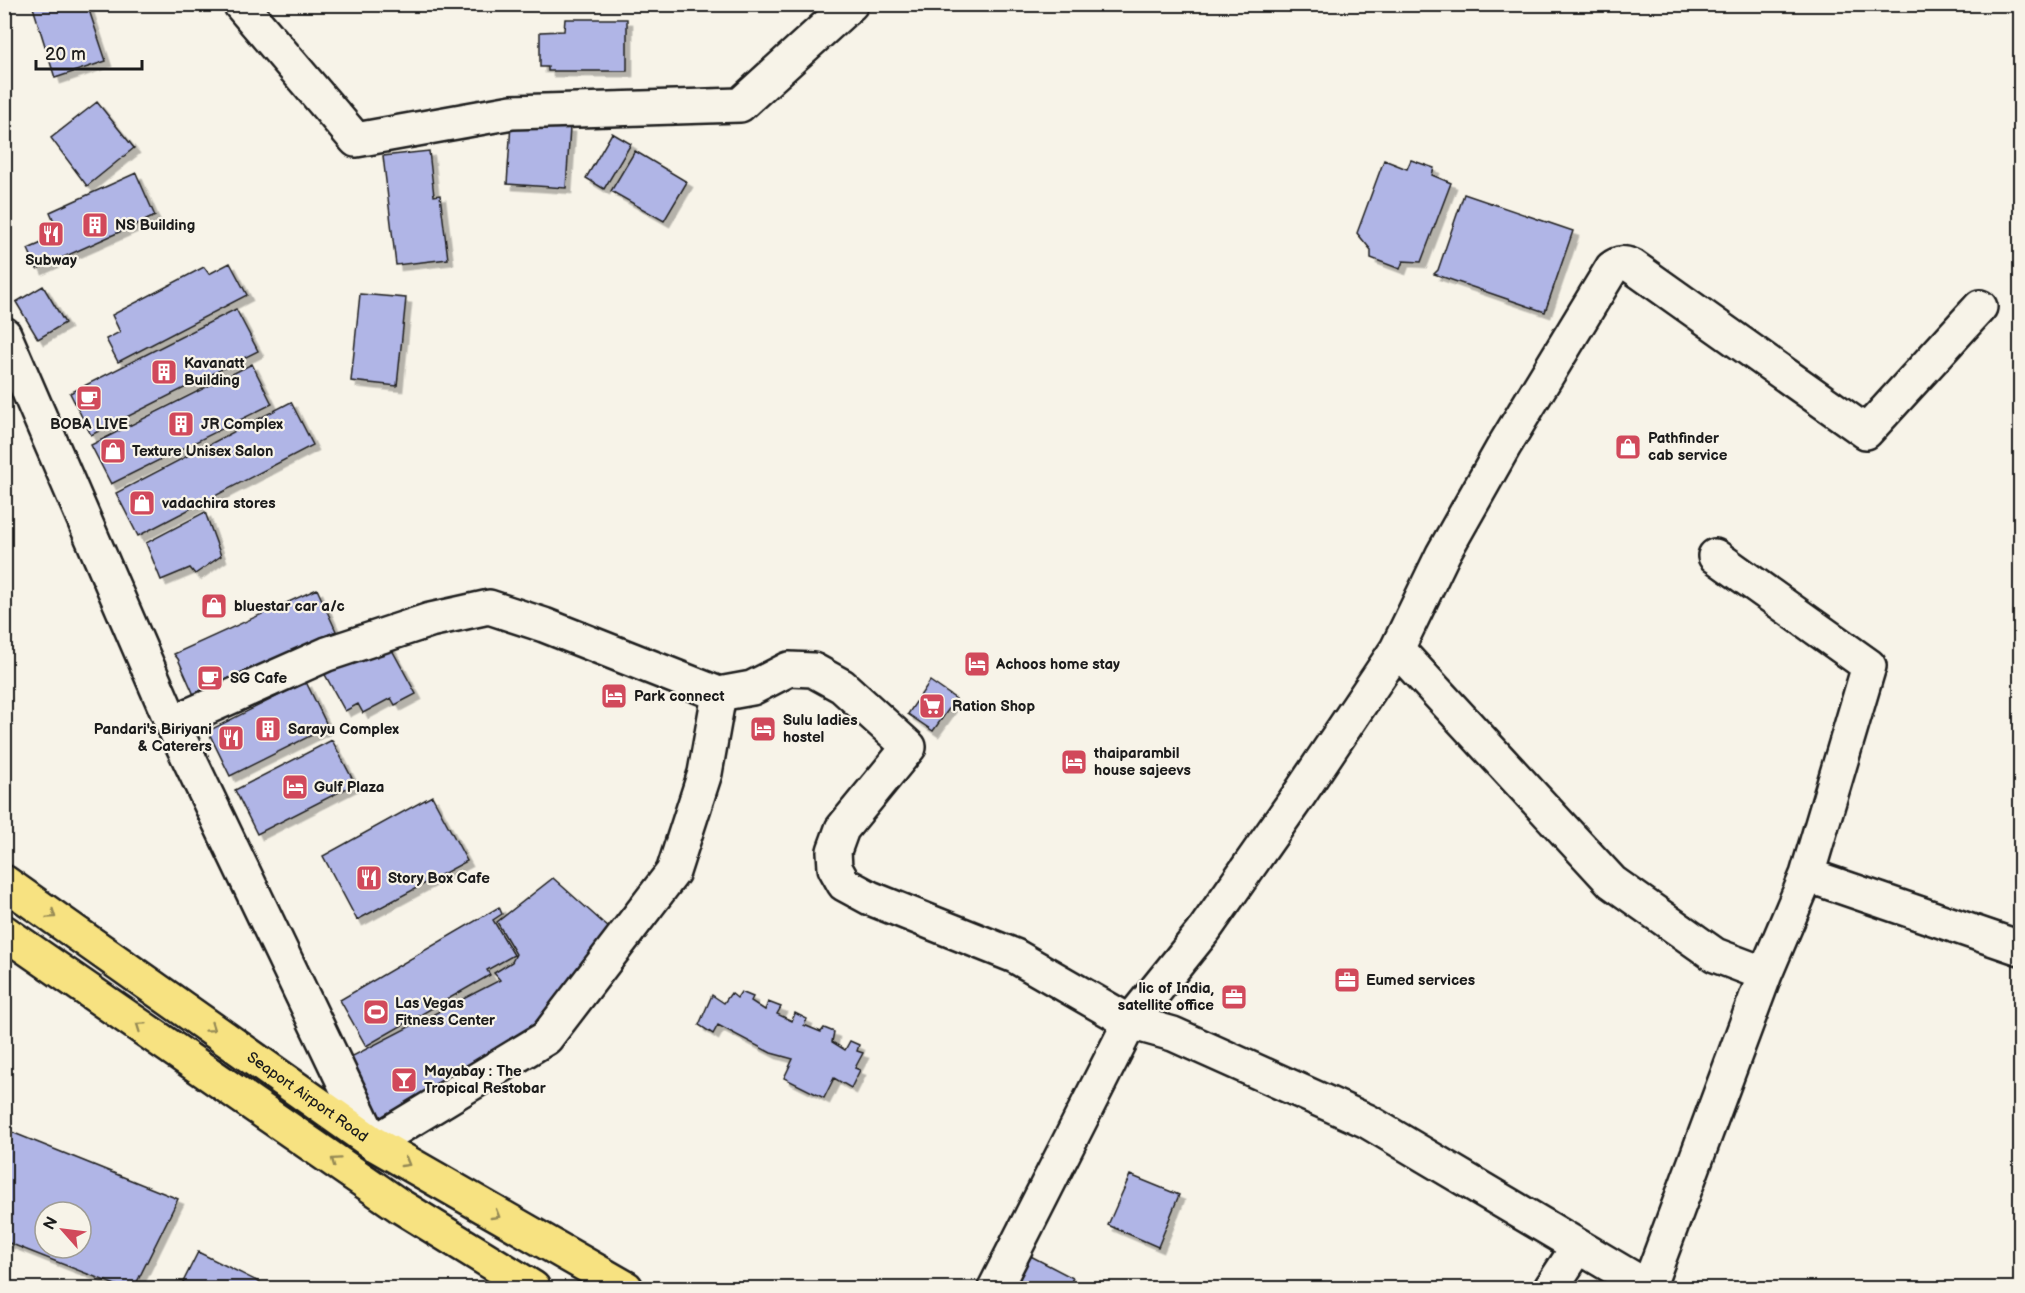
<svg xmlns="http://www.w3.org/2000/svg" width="2025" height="1293" font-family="'Balsamiq Sans',sans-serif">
<defs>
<filter id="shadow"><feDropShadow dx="5.5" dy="5.5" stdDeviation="0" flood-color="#0004"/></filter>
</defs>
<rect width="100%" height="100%" fill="#f7f3e8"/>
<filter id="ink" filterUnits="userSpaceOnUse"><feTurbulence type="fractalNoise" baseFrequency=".0167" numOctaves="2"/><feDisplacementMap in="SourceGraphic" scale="12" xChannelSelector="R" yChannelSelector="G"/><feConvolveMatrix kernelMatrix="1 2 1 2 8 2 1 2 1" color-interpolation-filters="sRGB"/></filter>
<g filter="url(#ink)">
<path fill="#b0b5e6" stroke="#1c1c1c" stroke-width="1.5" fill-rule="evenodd" filter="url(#shadow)" d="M32 4H87L106 61 55 78Z
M565 19H627V71H548V67H540V32L564 31Z
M97 102 134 148 87 186 51 138Z
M511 124 570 127 566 188 507 184Z
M612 133 631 144 604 189 586 178Z
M429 151 434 196 440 195 448 259 396 265 383 156Z
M635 151 687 182 664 221 611 191Z
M1384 160 1407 169 1411 160 1434 168 1432 175 1451 183 1421 262 1403 261 1400 269 1371 258V250L1357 233Z
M136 173 155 216 37 269 28 249 60 235 50 212Z
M1464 194 1573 231 1545 312 1434 274 1438 270Z
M230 263 247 295 118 362 106 339 120 332 112 315 204 267 209 274Z
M43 286 65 323 38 339 16 302Z
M360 294 406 298 397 386 351 381Z
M236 309 258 351 91 435 70 393Z
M252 364 272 404 111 484 91 445Z
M291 402 313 445 138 536 116 493Z
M205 512 221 556 195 574 190 568 161 580 146 543Z
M317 589 336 631 194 695 178 659 174 654Z
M385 637 416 694 395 705 391 698 363 713 358 704 345 711 323 671Z
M930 681 956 699 933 731 908 714Z
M306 682 328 727 230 776 208 731Z
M332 740 355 784 257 834 235 790Z
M432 796 467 861 357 920 323 856Z
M553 878 619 937 545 1033 378 1122 345 1060 500 980 494 973 512 962 516 954 497 922Z
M499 907 502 914 493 920 514 955 487 970 490 975 366 1046 340 1000Z
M741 992 753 997 751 1001 765 1010 768 1002 781 1007 777 1014 792 1021 795 1013 807 1019 804 1025 821 1032 824 1028 834 1032 832 1042 845 1050 850 1041 859 1045 857 1051 863 1053 855 1068 860 1070 851 1088 834 1078 824 1098 784 1078 793 1059 771 1053 718 1025 713 1034 699 1025 712 995 724 1003 731 993 737 998Z
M4 1129 178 1199 134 1288H123L4 1241ZM45 1212H81V1248H45Z
M1130 1175 1179 1195 1158 1247 1108 1225Z
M1021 1251 1073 1278 1067 1288H1001Z
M198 1252 265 1285 263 1288H180Z"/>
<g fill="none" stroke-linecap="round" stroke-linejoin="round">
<defs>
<path id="minor" d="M240 4 356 140 512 112 740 105 851 4
M1397 649 1612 882 1715 955 1765 974
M172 723 327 654 430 620 489 607 544 625 719 694 752 688 789 669 813 670 842 686 909 747 842 829 834 851 835 868 844 884 870 898 1015 956 1130 1022 1205 929 1299 795 1397 649 1443 554 1504 446 1612 268C1619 262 1624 263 1632 266L1866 432 1980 307
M1807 875 2020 948
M373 1143 546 1038 673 872 705 773 719 694
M995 1288 1130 1022 1173 1034 1367 1121 1649 1288
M1551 1288 1578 1247
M1648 1288 1765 974 1807 875 1869 666 1715 556"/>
<path id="tertiary" d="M4 334 172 723 373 1143"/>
<g id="primary">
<path id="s1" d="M4 882 373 1143 626 1288"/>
<path d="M4 932 400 1206 533 1288"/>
</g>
</defs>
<use href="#minor" stroke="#1c1c1c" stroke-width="38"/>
<use href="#tertiary" stroke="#1c1c1c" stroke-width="38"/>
<use href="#primary" stroke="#1c1c1c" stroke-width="38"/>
<use href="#minor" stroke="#f7f3e8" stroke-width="33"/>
<use href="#tertiary" stroke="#f7f3e8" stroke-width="33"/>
<use href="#primary" stroke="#f7e281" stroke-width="33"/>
</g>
<defs><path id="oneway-chevron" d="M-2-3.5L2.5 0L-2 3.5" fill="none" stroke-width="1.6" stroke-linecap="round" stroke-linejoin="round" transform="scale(1.5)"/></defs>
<g stroke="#948954">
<use href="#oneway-chevron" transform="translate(52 915) rotate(35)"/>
<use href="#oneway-chevron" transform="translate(140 1026) rotate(-145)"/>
<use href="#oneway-chevron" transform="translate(211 1028) rotate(35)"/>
<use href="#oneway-chevron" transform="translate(335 1161) rotate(-145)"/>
<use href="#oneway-chevron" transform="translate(406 1163) rotate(30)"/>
<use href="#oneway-chevron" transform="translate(496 1215) rotate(30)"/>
</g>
</g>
<defs>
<symbol id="building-square" viewBox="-11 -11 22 22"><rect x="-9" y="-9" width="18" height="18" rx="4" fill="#d1495b" stroke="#f7f3e8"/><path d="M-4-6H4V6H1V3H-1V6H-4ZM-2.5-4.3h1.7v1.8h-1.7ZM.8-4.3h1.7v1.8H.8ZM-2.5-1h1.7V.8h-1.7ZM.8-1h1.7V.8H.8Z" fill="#fff"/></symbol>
<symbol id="restaurant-square" viewBox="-11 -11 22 22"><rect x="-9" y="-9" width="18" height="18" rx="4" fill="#d1495b" stroke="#f7f3e8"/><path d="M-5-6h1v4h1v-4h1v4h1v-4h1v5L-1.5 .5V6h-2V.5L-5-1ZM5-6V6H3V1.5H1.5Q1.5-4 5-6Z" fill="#fff"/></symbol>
<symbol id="cafe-square" viewBox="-11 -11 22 22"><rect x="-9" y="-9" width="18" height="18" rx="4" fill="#d1495b" stroke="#f7f3e8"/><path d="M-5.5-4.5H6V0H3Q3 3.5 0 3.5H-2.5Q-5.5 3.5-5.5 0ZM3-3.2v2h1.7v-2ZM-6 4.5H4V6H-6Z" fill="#fff"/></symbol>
<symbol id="shop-square" viewBox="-11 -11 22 22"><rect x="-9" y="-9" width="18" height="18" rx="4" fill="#d1495b" stroke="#f7f3e8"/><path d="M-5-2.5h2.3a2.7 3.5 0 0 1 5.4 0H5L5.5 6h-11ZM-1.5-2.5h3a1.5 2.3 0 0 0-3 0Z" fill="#fff"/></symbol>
<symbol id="hotel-square" viewBox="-11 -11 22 22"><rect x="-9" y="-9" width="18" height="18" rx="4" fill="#d1495b" stroke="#f7f3e8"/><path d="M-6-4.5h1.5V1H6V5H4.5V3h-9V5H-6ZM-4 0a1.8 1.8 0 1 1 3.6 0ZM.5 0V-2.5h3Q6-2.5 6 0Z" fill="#fff"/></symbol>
<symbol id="supermarket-square" viewBox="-11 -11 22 22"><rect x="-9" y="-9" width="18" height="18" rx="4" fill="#d1495b" stroke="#f7f3e8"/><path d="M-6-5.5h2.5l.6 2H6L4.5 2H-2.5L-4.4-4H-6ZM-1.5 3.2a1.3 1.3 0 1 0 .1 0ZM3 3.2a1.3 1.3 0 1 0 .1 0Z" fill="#fff"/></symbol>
<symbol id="office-square" viewBox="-11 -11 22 22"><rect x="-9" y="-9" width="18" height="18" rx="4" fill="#d1495b" stroke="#f7f3e8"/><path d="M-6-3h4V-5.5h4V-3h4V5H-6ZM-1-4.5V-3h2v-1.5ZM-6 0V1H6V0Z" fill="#fff"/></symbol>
<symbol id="stadium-square" viewBox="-11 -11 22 22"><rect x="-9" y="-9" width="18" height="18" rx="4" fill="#d1495b" stroke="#f7f3e8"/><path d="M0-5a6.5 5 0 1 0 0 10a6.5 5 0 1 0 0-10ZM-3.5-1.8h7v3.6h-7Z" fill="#fff"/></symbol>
<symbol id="bar-square" viewBox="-11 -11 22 22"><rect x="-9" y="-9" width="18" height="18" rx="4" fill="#d1495b" stroke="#f7f3e8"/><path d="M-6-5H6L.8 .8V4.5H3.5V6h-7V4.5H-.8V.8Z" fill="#fff"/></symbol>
</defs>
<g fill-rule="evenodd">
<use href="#building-square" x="80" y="210" width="30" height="30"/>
<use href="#restaurant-square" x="36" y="219" width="30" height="30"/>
<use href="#building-square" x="149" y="357" width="30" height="30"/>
<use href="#cafe-square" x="74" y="383" width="30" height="30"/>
<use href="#building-square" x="166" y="409" width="30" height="30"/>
<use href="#shop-square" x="1613" y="432" width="30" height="30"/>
<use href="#shop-square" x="98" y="436" width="30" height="30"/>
<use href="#shop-square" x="127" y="488" width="30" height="30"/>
<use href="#shop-square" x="199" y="591" width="30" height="30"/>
<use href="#hotel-square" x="962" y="649" width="30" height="30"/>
<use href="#cafe-square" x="195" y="663" width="30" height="30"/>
<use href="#hotel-square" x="599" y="681" width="30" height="30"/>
<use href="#supermarket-square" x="917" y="691" width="30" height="30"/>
<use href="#building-square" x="253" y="714" width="30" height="30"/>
<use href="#hotel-square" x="748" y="714" width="30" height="30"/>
<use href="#restaurant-square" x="216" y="723" width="30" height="30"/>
<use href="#hotel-square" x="1059" y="747" width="30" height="30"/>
<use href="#hotel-square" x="280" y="772" width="30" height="30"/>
<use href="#restaurant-square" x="354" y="863" width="30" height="30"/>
<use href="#office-square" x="1332" y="965" width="30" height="30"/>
<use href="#office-square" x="1219" y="982" width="30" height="30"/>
<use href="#stadium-square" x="361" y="997" width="30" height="30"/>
<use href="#bar-square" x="389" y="1065" width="30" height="30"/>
</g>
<g text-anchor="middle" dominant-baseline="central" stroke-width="4.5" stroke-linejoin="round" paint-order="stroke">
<g font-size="15" font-weight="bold" fill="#1c1c1c" stroke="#f7f3e8" text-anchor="start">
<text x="115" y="225">NS Building</text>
<text x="51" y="260" text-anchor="middle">Subway</text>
<text x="184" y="363">Kavanatt<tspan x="184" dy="17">Building</tspan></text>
<text x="89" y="424" text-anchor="middle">BOBA LIVE</text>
<text x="201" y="424">JR Complex</text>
<text x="1648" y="438">Pathfinder<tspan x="1648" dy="17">cab service</tspan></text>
<text x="132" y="451">Texture Unisex Salon</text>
<text x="162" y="503">vadachira stores</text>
<text x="234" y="606">bluestar car a/c</text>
<text x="996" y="664">Achoos home stay</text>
<text x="230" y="678">SG Cafe</text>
<text x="634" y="696">Park connect</text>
<text x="952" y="706">Ration Shop</text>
<text x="783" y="720">Sulu ladies<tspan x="783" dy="17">hostel</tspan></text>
<text x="212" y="729" text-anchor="end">Pandari's Biriyani<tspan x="212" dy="17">&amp; Caterers</tspan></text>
<text x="288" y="729">Sarayu Complex</text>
<text x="1094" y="753">thaiparambil<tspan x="1094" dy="17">house sajeevs</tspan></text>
<text x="314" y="787">Gulf Plaza</text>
<text x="388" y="878">Story Box Cafe</text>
<text x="1366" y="980">Eumed services</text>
<text x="1214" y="988" text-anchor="end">lic of India,<tspan x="1214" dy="17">satellite office</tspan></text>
<text x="395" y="1003">Las Vegas<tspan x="395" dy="17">Fitness Center</tspan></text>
<text x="424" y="1071">Mayabay : The<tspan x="424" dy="17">Tropical Restobar</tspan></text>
</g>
<g font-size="15" fill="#1c1c1c" stroke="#f7f3e8">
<text stroke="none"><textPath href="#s1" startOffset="372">Seaport Airport Road</textPath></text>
</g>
</g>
<rect width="2025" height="1293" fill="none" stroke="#f7f3e8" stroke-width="24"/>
<rect x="12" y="12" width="2001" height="1269" fill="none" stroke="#1c1c1c" stroke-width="2" filter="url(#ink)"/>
<g transform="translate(63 1230) rotate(298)"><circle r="28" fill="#f7f3e8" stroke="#9f9d96" stroke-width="1.5"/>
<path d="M0-4.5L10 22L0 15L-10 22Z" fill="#d1495b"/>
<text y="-9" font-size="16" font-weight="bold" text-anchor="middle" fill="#1c1c1c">N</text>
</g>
<path d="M36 60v9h106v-9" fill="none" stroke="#1c1c1c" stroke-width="3"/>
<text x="45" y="60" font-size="18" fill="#1c1c1c" stroke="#f7f3e8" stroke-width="4.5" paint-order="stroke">20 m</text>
</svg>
